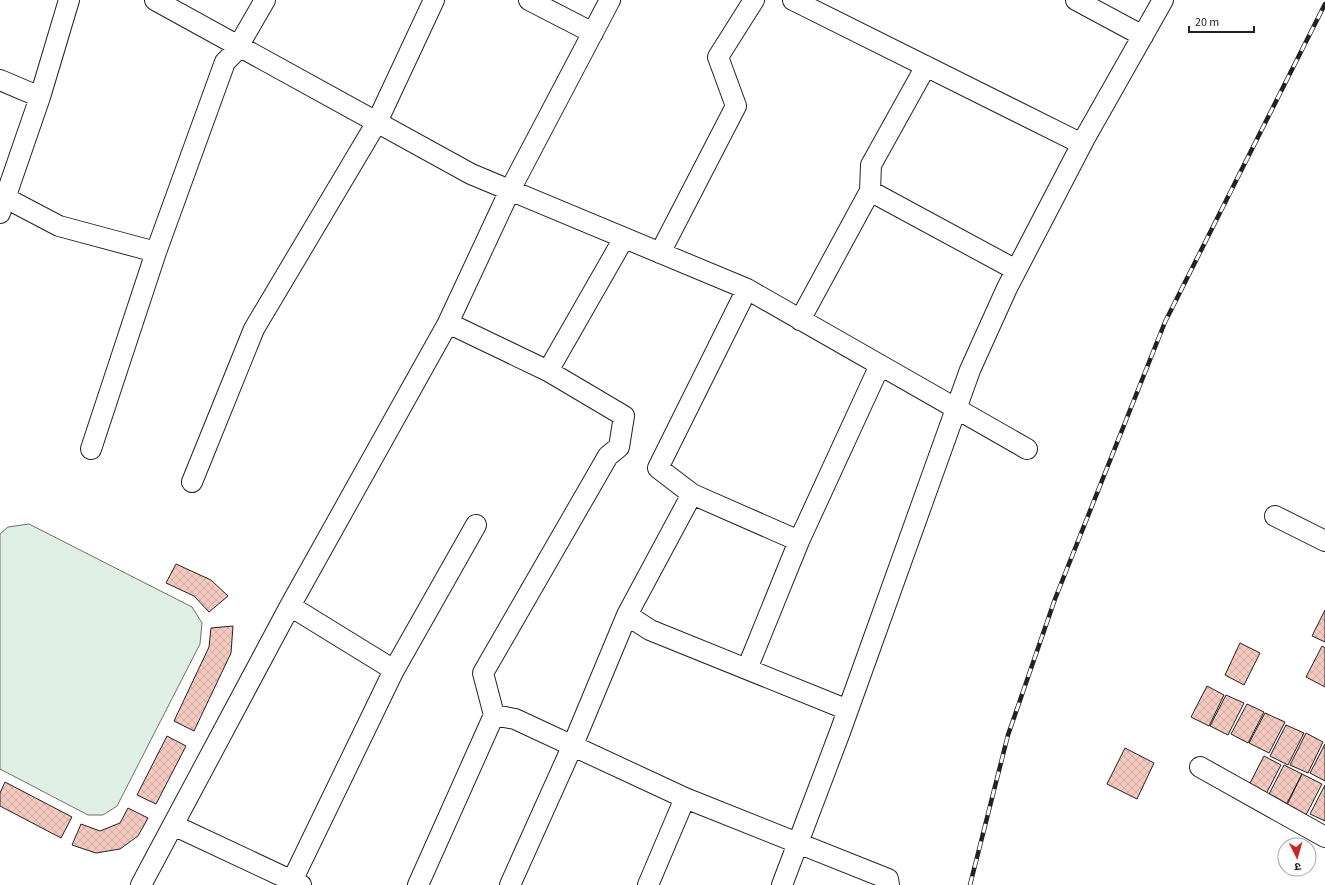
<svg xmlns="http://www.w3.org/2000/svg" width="1325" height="885" font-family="'Source Sans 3','Noto Sans Devanagari',sans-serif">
<defs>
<pattern id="building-cross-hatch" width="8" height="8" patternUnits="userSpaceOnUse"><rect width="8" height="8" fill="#f3c9c0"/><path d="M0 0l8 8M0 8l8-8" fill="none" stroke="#d0aca5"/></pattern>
</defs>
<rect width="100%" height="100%" fill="#fff"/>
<path fill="#e0efe3" stroke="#6f6f6f" d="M29 524 192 607 202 623 200 644 117 806 103 815H88L0 769V534L8 527Z"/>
<path fill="url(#building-cross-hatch)" stroke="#222" d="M176 564 211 580 228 596 209 612 194 596 166 583Z
M1325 610V642L1312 636Z
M233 626 231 653 194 731 174 721 209 647 211 628Z
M1240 643 1260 653 1244 685 1225 675Z
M1322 646 1325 648V687L1306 677Z
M1207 686 1224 695 1209 726 1191 717Z
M1226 695 1244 703 1228 735 1210 726Z
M1247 704 1264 712 1248 743 1231 734Z
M1265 713 1285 722 1269 753 1249 743Z
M1286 725 1304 733 1288 765 1270 756Z
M1306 733 1323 742 1308 773 1290 765Z
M167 736 186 746 156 804 137 795Z
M1325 744V781L1310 773Z
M1125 748 1154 763 1137 799 1107 784Z
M1264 756 1281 765 1265 796 1248 787Z
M1284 765 1302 774 1286 805 1268 796Z
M1302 774 1322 784 1306 815 1287 805Z
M5 782 72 817 61 838 0 806V793Z
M1325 785V821L1310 814Z
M128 808 148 818 138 836 120 849 96 853 72 845 81 824 100 831 120 823Z"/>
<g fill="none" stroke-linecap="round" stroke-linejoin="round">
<defs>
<path id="minor" d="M155 0 471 174 747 289 1027 449
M529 0 593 33
M793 0 1082 144
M1076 0 1143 36
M0 80 40 97
M870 191 1016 270
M0 195 59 226 156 252
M0 213 40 97 69 0
M660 253 736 106 718 57 754 0
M747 289 658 468 692 494 799 541
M800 320 870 191 871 165 926 66
M548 371 624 238
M91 449 156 252 225 62 240 47 243 38 265 0
M192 482 254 329 377 122 434 0
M1275 516 1325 541
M290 606 394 670
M627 615 650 630 848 710
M747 669 799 541 880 365
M494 715 515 719 685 798 888 879 889 885
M1200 767 1325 837
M173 825 290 606 448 323 510 190 610 0
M141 885 173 825 301 885
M290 885 394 670 476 525
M418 885 494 715 483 673 608 456 619 447 624 416 548 371 448 323
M510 885 572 747 627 615 692 494
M648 885 685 798
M782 885 840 732 970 370 1007 288 1086 136 1163 0"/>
</defs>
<use href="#minor" stroke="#222" stroke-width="22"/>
<use href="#minor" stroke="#fff" stroke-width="20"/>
<defs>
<path id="rail" d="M970 885 1008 735 1055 599 1165 322 1325 4"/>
</defs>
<use href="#rail" stroke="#222" stroke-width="4.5"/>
<use href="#rail" stroke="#fff" stroke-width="3" stroke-dasharray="9" stroke-linecap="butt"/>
</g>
<g transform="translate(1297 857) rotate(175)"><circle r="19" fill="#ffffff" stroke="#a7a7a7"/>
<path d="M0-3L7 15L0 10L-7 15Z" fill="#c62828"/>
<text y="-6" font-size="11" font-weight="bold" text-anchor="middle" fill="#222222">उ</text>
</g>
<path d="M1189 26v6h65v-6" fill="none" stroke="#222222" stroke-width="2"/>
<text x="1195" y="26" font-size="12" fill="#222222" stroke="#ffffff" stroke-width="3" paint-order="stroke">20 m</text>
</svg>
